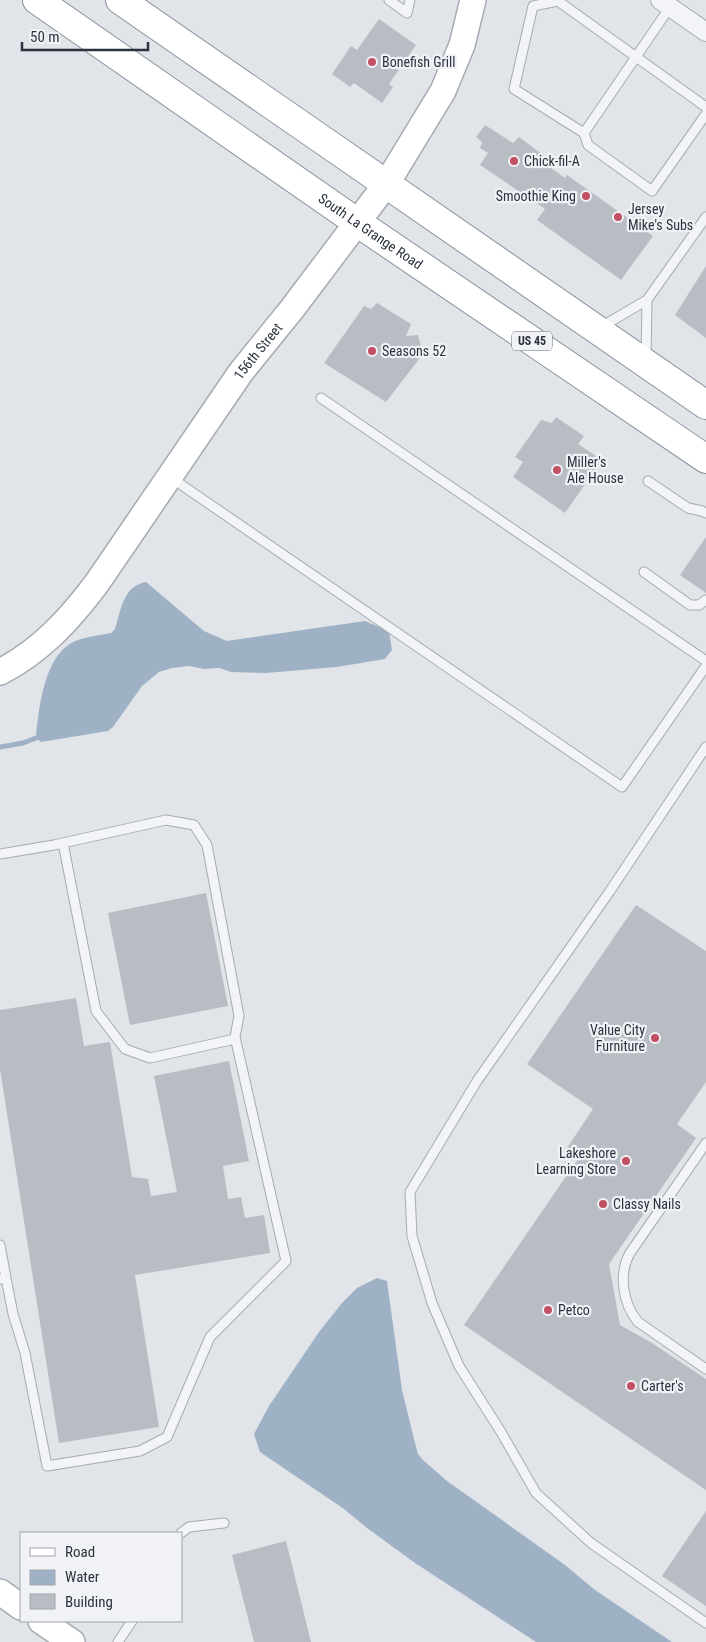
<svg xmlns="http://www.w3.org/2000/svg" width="706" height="1642" font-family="'Roboto Condensed',sans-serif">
<rect width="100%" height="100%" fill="#e1e4e8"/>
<path fill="#9fb2c5" d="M146 582 204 631 227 641 365 621 389 631 392 650 385 659 337 667 266 673 231 672 219 668 204 669 189 666 172 668 159 672 142 686 113 727 108 731 41 742 36 738C38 712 44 662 67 646 78 637 97 636 111 633L115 629C121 610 123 586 146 582Z
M377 1278 387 1281 402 1390 414 1439 418 1454 423 1460 447 1481 565 1565 595 1590 672 1642H536L415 1563 367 1528 344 1509 260 1452 254 1434 269 1406 319 1332 342 1303 357 1288Z"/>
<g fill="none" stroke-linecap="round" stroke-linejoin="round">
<path stroke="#9fb2c5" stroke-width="5" d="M0 747 23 743 36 738"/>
</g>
<path fill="#b8bdc4" d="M379 19 416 45 389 84 393 87 382 103 354 83 350 87 332 74 351 46 357 50Z
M485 125 513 143 519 137 547 158 544 163 565 178 567 175 653 236 621 280 537 220 545 209 480 165 488 153 480 148 482 142 476 137Z
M706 266V338L675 315Z
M377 303 411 324 406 336 418 335 423 354 386 402 324 363 364 306 371 309Z
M556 417 584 436 578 444 602 460 565 513 513 477 523 462 515 457 541 420 552 423Z
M706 537V593L680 575Z
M206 893 228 1006 130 1025 108 913Z
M636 905 706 951V1082L677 1124 696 1138 609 1264 620 1325 652 1343 706 1379V1490L464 1325 580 1156 567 1148 593 1109 527 1064Z
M76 998 84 1046 110 1042 132 1177 148 1179 151 1196 177 1192 154 1076 229 1061 249 1161 223 1166 228 1199 241 1197 245 1218 264 1215 270 1253 135 1275 159 1427 59 1443 0 1069V1010Z
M706 1511V1606L662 1576Z
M286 1541 311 1642H254L232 1555Z"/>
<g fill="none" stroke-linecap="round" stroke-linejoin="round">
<defs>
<path id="lane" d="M389 0 407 13 410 0
M670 7 584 133 514 89 533 6 558 1 706 107
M584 133 588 145 652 191 706 114
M601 327 647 300 706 217
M646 359 647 300
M321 398 706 661
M170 477 622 787 706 666
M648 481 688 508 702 511 706 513
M644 572 690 605H699L706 600
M706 747 610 891 477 1081 410 1192 412 1236 432 1303 459 1366 501 1432 536 1493 591 1543 706 1623
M63 843 96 1011 125 1049 150 1058 235 1039
M0 854 54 845 166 820 194 825 207 845 239 1016 235 1037 286 1261 210 1337 167 1437 140 1451 47 1466 25 1353 13 1314 6 1278
M706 1143 630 1253C618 1274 623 1304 638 1322L706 1369
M0 1245 6 1278 0 1279
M181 1533 189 1527 224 1523
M118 1642 132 1621"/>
<path id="street" d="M660 0 706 32"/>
<g id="secondary">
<path id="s1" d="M0 672C41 651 70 619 97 583L241 372 292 309 387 183 443 91 462 45 473 0"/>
<path d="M0 1592 21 1607"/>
<path d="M41 1621 72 1642"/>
</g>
<g id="highway">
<path id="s2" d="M37 0 358 223 706 459"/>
<path d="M120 0 706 405"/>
</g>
</defs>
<use href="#lane" stroke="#a6abb2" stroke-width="11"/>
<use href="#street" stroke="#a6abb2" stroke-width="20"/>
<use href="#secondary" stroke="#a6abb2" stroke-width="28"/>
<use href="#highway" stroke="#89929d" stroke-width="30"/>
<use href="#lane" stroke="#f3f4f7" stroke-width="9"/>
<use href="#street" stroke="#f3f4f7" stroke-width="18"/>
<use href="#secondary" stroke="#fff" stroke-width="25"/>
<use href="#highway" stroke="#fff" stroke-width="28"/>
</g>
<g fill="#c25064" stroke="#f0f2f6" stroke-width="2">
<circle cx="372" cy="62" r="5"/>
<circle cx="514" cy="161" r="5"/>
<circle cx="586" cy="196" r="5"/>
<circle cx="618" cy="217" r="5"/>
<circle cx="372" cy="351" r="5"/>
<circle cx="557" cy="470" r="5"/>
<circle cx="655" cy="1038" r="5"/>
<circle cx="626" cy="1161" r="5"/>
<circle cx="603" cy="1204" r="5"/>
<circle cx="548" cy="1310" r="5"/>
<circle cx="631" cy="1386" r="5"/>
</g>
<g text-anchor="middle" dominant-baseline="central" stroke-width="4.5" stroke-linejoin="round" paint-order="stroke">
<rect fill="#f0f2f6" stroke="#656c75" stroke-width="1" x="512" y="331.5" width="40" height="19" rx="4"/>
<g font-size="12" font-weight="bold" fill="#2a323e">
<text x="532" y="341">US 45</text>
</g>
<g font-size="14" fill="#2a323e" stroke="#f0f2f6" text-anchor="start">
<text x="382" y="62">Bonefish Grill</text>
<text x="524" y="161">Chick-fil-A</text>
<text x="576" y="196" text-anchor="end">Smoothie King</text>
<text x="628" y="209">Jersey<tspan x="628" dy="16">Mike's Subs</tspan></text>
<text x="382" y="351">Seasons 52</text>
<text x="567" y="462">Miller's<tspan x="567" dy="16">Ale House</tspan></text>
<text x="645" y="1030" text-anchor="end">Value City<tspan x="645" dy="16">Furniture</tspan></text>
<text x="616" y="1153" text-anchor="end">Lakeshore<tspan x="616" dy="16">Learning Store</tspan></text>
<text x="613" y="1204">Classy Nails</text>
<text x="558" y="1310">Petco</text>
<text x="641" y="1386">Carter's</text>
</g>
<g font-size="14" fill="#2a323e" stroke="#f0f2f6">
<text stroke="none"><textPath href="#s2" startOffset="406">South La Grange Road</textPath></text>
<text stroke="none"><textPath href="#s1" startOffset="415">156th Street</textPath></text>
</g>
</g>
<rect x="20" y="1532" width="162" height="90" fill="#f0f2f6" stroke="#a1a5ac"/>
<rect x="30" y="1548" width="25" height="8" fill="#ffffff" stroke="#a1a5ac"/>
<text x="65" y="1557" font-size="15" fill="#2a323e">Road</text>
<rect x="30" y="1570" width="25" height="15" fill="#9fb2c5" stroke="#a1a5ac"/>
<text x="65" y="1582" font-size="15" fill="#2a323e">Water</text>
<rect x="30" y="1594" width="25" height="15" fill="#b8bdc4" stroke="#a1a5ac"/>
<text x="65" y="1607" font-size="15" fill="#2a323e">Building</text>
<path d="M22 42v8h126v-8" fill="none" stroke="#2a323e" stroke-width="2.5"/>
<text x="30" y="42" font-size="15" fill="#2a323e" stroke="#f0f2f6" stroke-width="4" paint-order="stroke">50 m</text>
</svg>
